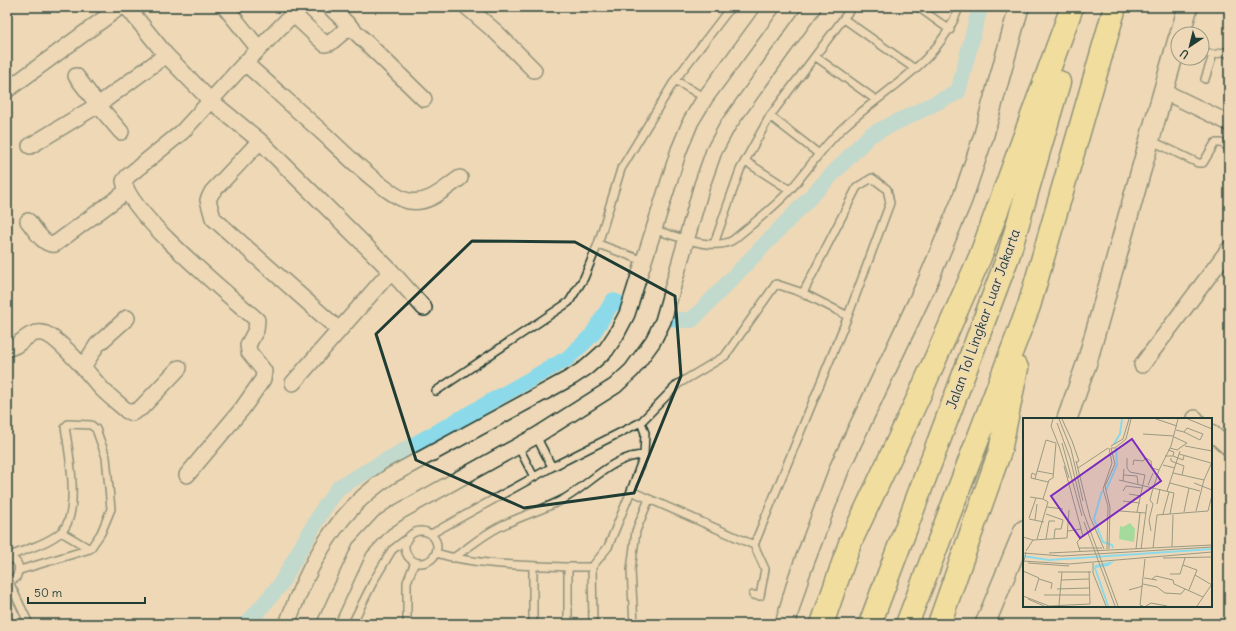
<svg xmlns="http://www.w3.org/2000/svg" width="1236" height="631" font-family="Delius,sans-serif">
<rect width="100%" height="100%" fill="#eed8b7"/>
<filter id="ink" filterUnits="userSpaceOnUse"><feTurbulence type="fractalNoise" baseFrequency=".025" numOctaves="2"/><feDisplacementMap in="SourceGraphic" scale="8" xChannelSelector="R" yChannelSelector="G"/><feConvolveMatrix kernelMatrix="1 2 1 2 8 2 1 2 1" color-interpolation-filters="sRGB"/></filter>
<g filter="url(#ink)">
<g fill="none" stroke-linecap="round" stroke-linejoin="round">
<path stroke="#8cdae9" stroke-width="16" d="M677 320H692L870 135 958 92 980 7
M247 624 280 585 322 511 339 487 568 358 592 335 613 301 622 304"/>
<defs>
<path id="service" d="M918 7 950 30
M844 19 915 69
M1202 52 1213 55 1224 52 1229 54
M816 57 876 100
M1205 79 1213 55
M675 80 731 7
M770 116 819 154
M1150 140 1198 163H1203L1215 143H1221L1229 147
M745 161 790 190
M655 230C676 236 714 252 733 240 752 224 774 208 790 190 809 169 824 144 846 125 886 89 941 61 959 7
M598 244 644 261
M714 244 740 170 770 116 852 7
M803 293 857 187 872 178 887 189 890 203 848 316
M436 391 569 302 584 278 598 244 621 169 675 80 705 98
M536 436 552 467
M518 446 534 477
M631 491 754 545 765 569 760 596 753 595
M405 547a16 16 0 1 1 32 0a16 16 0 1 1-32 0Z
M61 532 90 549
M431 534 552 467 641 422 678 384 725 356 776 284 803 293 848 316 754 545
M436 553C479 566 524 565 568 567V624
M7 557C24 550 47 544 61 532 81 515 69 452 65 427L68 424 91 425 96 429 106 457 111 509 101 533 90 549 20 570
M7 557C19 560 21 567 16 578L7 581
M453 558C468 548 483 535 499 527 520 516 543 510 564 499 590 484 612 456 644 455
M533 566V624
M568 567H592
M9 582 29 624
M352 624 374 580 392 550 405 540
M407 624V582L415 562
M593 624 592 567 608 547 631 491 644 455 645 433 641 422
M634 624 631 570 636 531 649 499"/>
<path id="minor" d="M127 7 166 55 211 101 260 141 391 271 424 308
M225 7 259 49
M330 7 424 99
M467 7 497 33 534 70
M293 14 325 44 330 43 349 27
M245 63C271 86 297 110 324 134 340 149 389 198 409 201 429 205 445 188 460 178
M76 76 98 105 121 132
M7 90 120 7
M1163 91 1229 123
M260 141 212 192 208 200 213 218 339 330
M30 146 98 105 166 55
M28 221C35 229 43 246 55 244L127 191
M7 348C20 348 26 331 42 333 57 334 91 377 102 389 110 397 119 404 127 411L132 413 141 408 179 368
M1142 365 1229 249
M83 367 97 345 127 318
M293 383 391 271
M1195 418 1196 419
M1211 432 1229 448
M187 475 242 409 263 379 264 371 249 352 248 345 256 330 257 320C229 295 128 213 124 181L128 176 182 132 245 63 300 7
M287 624C309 564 336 511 390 476L572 377 587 367 606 350 616 335 627 314 679 150 691 121 705 98 772 7
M325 624 360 548 383 523 399 512 536 436 615 386 632 370 653 341 663 321 702 185 714 151 728 125 813 7"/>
<path id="tertiary" d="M1180 34 1188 7
M1067 419 1087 362 1178 39
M785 624 799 576 840 467 927 283 962 200 983 138 1019 7
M985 624 1024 530"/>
<path id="motorway" d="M822 624 850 543 920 394 980 257 1072 7
M870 624 1009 254 1059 82
M907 624 1029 306 1115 7
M939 624 1000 451 1017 368"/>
</defs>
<use href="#service" stroke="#1f3d34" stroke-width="10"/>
<use href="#minor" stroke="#1f3d34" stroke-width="18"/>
<use href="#tertiary" stroke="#1f3d34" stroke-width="22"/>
<use href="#motorway" stroke="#1f3d34" stroke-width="25"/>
<use href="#service" stroke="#eed8b7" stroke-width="7"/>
<use href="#minor" stroke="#eed8b7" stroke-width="15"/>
<use href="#tertiary" stroke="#eed8b7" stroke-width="19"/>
<use href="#motorway" stroke="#f4e382" stroke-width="22"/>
</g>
</g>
<path d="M0 0H1236V631H0ZM472 241 575 242 675 296 681 376 634 493 524 508 416 460 376 334Z" fill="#eed8b7" fill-opacity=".55" fill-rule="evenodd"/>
<path fill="none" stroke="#1f3d34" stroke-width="3" stroke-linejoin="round" d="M472 241 575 242 675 296 681 376 634 493 524 508 416 460 376 334Z"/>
<g text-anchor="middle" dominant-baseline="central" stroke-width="3.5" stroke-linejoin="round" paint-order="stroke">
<g font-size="14" fill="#1f3d34" stroke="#eed8b7">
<text transform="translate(983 319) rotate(-70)">Jalan Tol Lingkar Luar Jakarta</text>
</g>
</g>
<g transform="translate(1023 418)">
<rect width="189" height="189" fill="#eed8b7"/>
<path d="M107 105 112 111 111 124 96 121 97 108 100 109Z" fill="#a5da9d"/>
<path d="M92 143 85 148 73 150 86 188H84L71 150 72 147Z" fill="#8cdae9"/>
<path fill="none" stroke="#8cdae9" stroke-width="2" d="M91 26 97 16 99 1M83 72 94 47 93 30M79 73 71 101 80 124 89 127 90 130M0 138 26 142 71 139M71 139 189 131"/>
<path fill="none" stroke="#9b9a83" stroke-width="1" d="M30 1 28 8 36 28M36 1 48 31M39 1 49 23 56 43 53 45M133 1 154 8M165 1 189 11M34 5 47 40 60 93 95 188M153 12 161 14 164 10 180 16 177 22 161 14M120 16 151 18M39 25 59 98M36 28 46 60M88 28 100 21 106 1M162 28 189 33M88 30H92L103 21 108 1M147 30 154 32 164 25 151 19M48 31 60 83M156 36 188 45M142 38H150L151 34 145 32M150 38 160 42 161 38M104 40V50L107 54 122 57 114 94M148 40V43L161 48 159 57M53 43 67 99 81 131M110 47 111 42 120 43 123 40 128 43 129 50 136 52M140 47 152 50M41 48 60 118 54 124 57 133M55 50 85 30M14 53 30 56M150 55 181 62M13 57 23 22 33 25 30 60 26 62 20 81 25 84 14 121M101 57 114 58 115 66M12 61 13 57 9 55 8 60 25 64M96 62 151 75 147 96M100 63 101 51M147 65 177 73M171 65 189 72M125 67 130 55M100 73 103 68 119 70M144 73 157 33M106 76 118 78M7 79 20 81M100 83 117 85M134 86 137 71M24 89 40 91M97 93 123 95M173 93 181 62 189 44M161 94 166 70M23 96 40 102 38 111H32L31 121M140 96 146 74M6 100 13 80M6 101 21 104M12 102 14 86M61 104 92 188M45 113 58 111M128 113 126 102 130 86 127 82 129 74 136 52 148 28 155 1M0 119 10 122 44 120 46 92M23 121 26 103H32M149 129 150 97M56 130H79M130 130 134 97 185 93 189 77M84 131 85 88 80 71 89 45 86 30M86 131 87 89 82 68 92 46 88 30M113 131 117 95M118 131 124 86M3 133 10 122M0 135 39 138 189 129M26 135 189 127M140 140 189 139M0 143 46 146 189 134M5 145 46 148M70 145V155L83 188M0 147 3 134M160 147 174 152 166 172M0 153 16 160 12 173M66 153 67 186M35 154H68M147 156H157L162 140M172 157 189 167M121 160 134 162M16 161 29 165 28 171M129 161 133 158 150 162 151 166 180 179M38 162 66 161M120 166 134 169 142 175 158 176 162 171M34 171 66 170M106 172 120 168M21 177H66M0 178 26 188 67 186M5 181 21 188M36 187 39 154M120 188 117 187 122 141M123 188 128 185 144 188M174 188 189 166"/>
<path fill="#7b2cbf" fill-opacity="0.15" stroke="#7b2cbf" stroke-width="2" d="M109 21 138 63 57 120 28 78Z"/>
<rect width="189" height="189" fill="none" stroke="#1f3d34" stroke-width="2"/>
</g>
<rect width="1236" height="631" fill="none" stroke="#eed8b7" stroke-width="24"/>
<rect x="12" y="12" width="1212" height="607" fill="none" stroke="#1f3d34" stroke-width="1.5" filter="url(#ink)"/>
<g transform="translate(1190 46) rotate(215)"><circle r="19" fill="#eed8b7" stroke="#9b9a83"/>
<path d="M0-3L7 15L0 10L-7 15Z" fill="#1f3d34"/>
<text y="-6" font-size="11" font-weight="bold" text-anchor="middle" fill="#1f3d34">U</text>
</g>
<path d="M28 597v6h117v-6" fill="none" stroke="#1f3d34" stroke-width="2"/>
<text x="34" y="597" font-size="12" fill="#1f3d34" stroke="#eed8b7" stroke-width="3" paint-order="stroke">50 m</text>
</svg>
